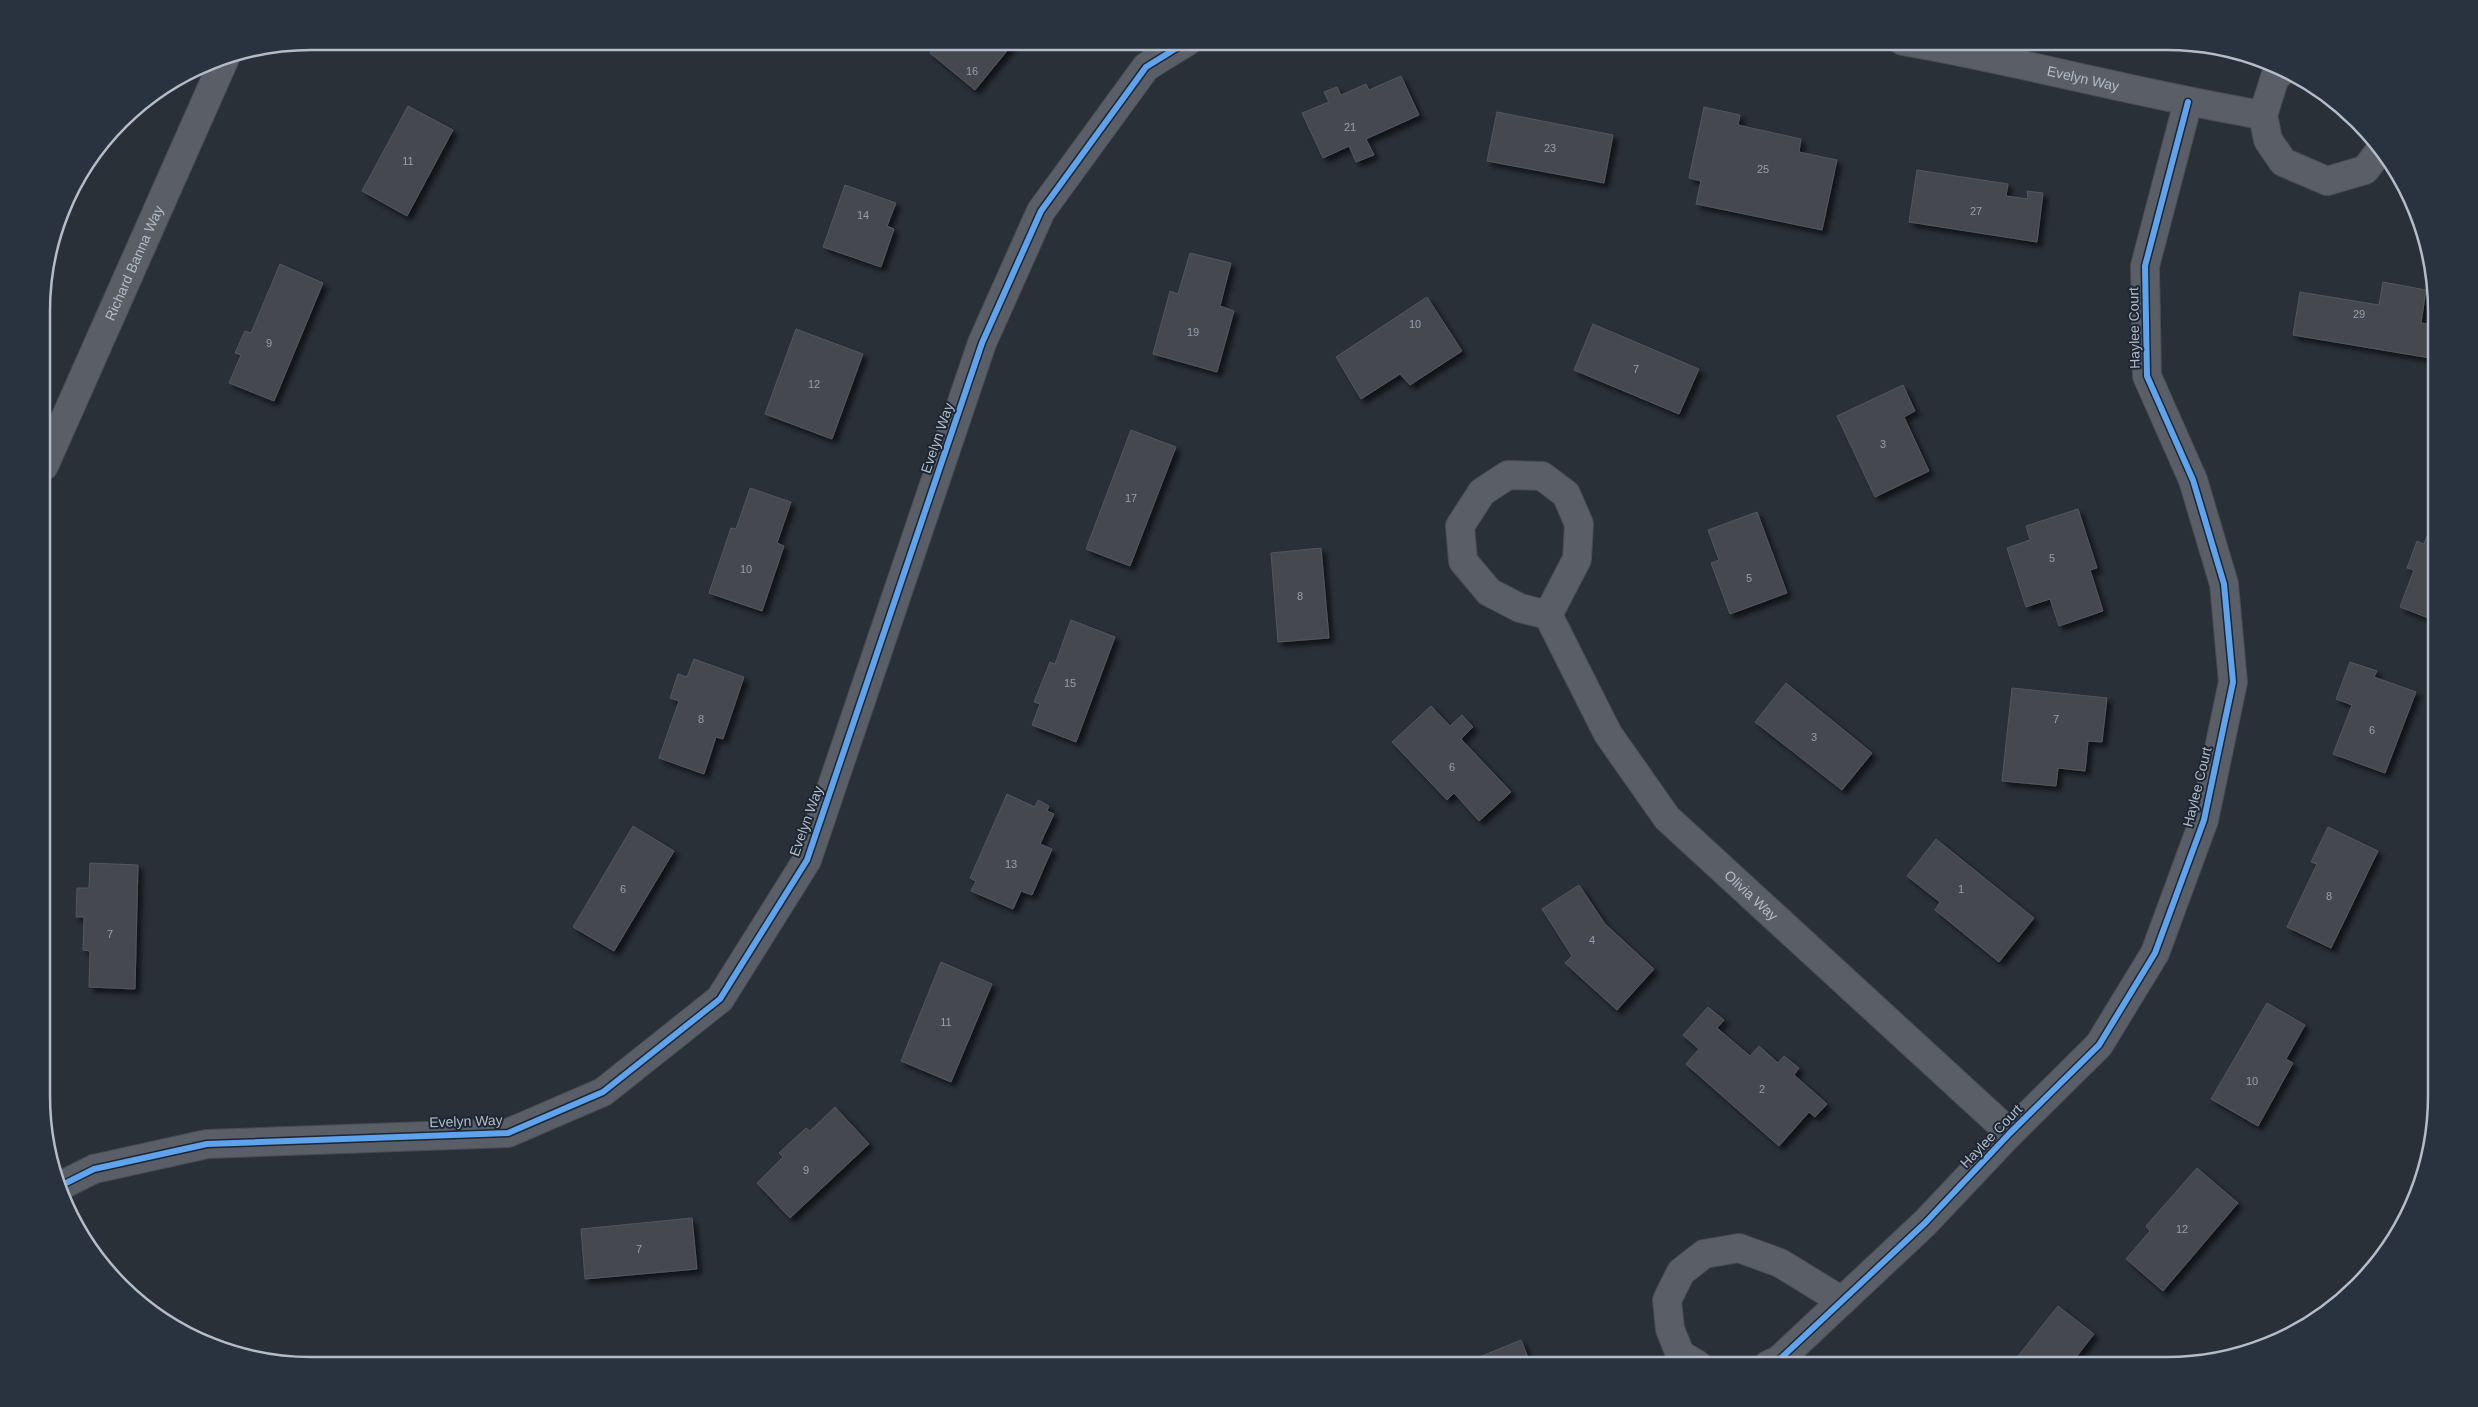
<svg xmlns="http://www.w3.org/2000/svg" width="2478" height="1407" font-family="Arial,sans-serif">
<defs>
<filter id="shadow"><feDropShadow dx="4.5" dy="4.5" stdDeviation="2.5" flood-color="#0009"/></filter>
</defs>
<rect width="100%" height="100%" fill="#2a3038"/>
<path fill="#444950" stroke="#52575f" filter="url(#shadow)" d="M939 41H1015L975 90 930 53Z
M1401 76 1419 115 1366 139 1374 155 1356 162 1349 146 1323 158 1302 113 1329 102 1324 92 1337 87 1341 95 1366 84 1369 90Z
M408 106 453 130 407 216 362 191Z
M1704 107 1740 115 1738 125 1801 139 1799 152 1837 160 1822 230 1696 204 1701 181 1689 178Z
M1497 112 1613 135 1604 183 1487 161Z
M1917 170 2008 184 2006 196 2028 199 2027 191 2043 193 2037 242 1909 222Z
M845 185 896 203 887 226 894 229 881 267 823 247Z
M1190 253 1231 263 1220 306 1234 311 1217 372 1153 354 1170 291 1178 294Z
M280 264 323 283 274 401 229 383 241 355 235 353 245 331 251 333Z
M2383 282 2426 290 2421 323 2436 325 2430 358 2293 335 2300 292 2379 305Z
M1427 297 1462 351 1410 385 1400 374 1361 399 1336 357Z
M1593 324 1699 369 1679 414 1574 370Z
M796 329 863 354 832 439 765 414Z
M1903 385 1915 411 1904 417 1929 471 1875 497 1837 416Z
M1131 430 1176 447 1130 566 1086 549Z
M750 488 791 502 777 543 784 546 762 611 709 593 731 528 736 529Z
M2078 509 2097 568 2090 570 2103 611 2059 626 2050 599 2026 607 2007 548 2030 540 2026 526Z
M1757 512 1787 593 1730 614 1711 563 1719 560 1708 530Z
M2436 512V621L2400 607 2414 570 2407 568 2417 541 2424 544Z
M1321 548 1329 638 1278 642 1271 553Z
M1071 620 1115 637 1076 742 1032 725 1040 704 1034 702 1050 662 1055 664Z
M694 659 744 677 723 739 716 737 704 774 659 758 679 701 670 698 678 674 687 677Z
M2350 662 2377 671 2374 677 2416 692 2385 773 2333 754 2352 705 2336 699Z
M1786 683 1872 753 1842 790 1755 722Z
M2012 688 2107 698 2102 742 2088 741 2085 771 2058 768 2056 786 2002 781Z
M1431 706 1450 726 1462 715 1473 727 1461 739 1511 792 1479 821 1454 793 1447 800 1392 742Z
M1007 794 1035 807 1038 800 1049 806 1047 811 1054 814 1040 844 1052 849 1032 895 1021 891 1013 909 971 891 976 881 970 878Z
M633 826 674 851 614 951 573 927Z
M2328 827 2378 851 2331 948 2287 927 2317 864 2311 862Z
M1936 839 2034 918 1999 962 1935 910 1940 902 1907 876Z
M90 863 138 865 135 989 89 987 90 951 83 950 84 917H76L77 888H89Z
M1579 885 1605 924 1654 969 1617 1010 1565 963 1572 956 1542 909Z
M941 962 992 984 951 1082 901 1061Z
M2267 1003 2305 1025 2286 1059 2293 1063 2258 1126 2211 1099Z
M1708 1007 1724 1020 1717 1028 1750 1056 1759 1046 1778 1063 1784 1056 1799 1068 1794 1075 1827 1104 1815 1117 1809 1112 1779 1146 1686 1064 1699 1049 1683 1035Z
M835 1107 869 1144 790 1218 757 1183 783 1157 779 1153 806 1128 810 1131Z
M2197 1168 2238 1203 2163 1291 2126 1259 2150 1231 2146 1226Z
M692 1218 697 1269 585 1279 581 1229Z
M2058 1306 2094 1334 2070 1365H2011Z
M1521 1340 1531 1365H1460Z"/>
<g fill="none" stroke-linecap="round" stroke-linejoin="round">
<defs>
<g id="street">
<path id="s1" d="M1903 41C2024 62 2142 95 2263 115"/>
<path d="M2284 70 2275 77 2263 115 2268 140 2283 162 2327 181 2365 170 2381 149"/>
<path id="s2" d="M44 466 225 58"/>
<path id="s3" d="M1548 615 1520 608 1489 592 1463 561 1460 526 1482 492 1508 475 1542 476 1566 494 1579 524 1577 559 1548 615 1608 734 1667 818 2010 1133"/>
<path d="M58 1187 94 1169 207 1144 508 1133 603 1092 720 999 807 860 982 343 1041 211 1146 67 1188 41"/>
<path d="M1698 1365 1680 1354 1670 1329 1667 1300 1681 1272 1704 1254 1739 1248 1780 1263 1842 1301"/>
<path d="M1768 1365 1779 1360 1925 1223 2010 1133 2099 1045 2155 953 2204 820 2233 682 2224 584 2193 480 2147 376 2145 266 2188 102"/>
</g>
</defs>
<use href="#street" stroke="#484c53" stroke-width="30"/>
<use href="#street" stroke="#5a5e66" stroke-width="28"/>
<defs>
<path id="cycleway" d="M58 1187 94 1169 207 1144 508 1133 603 1092 720 999 807 860 982 343 1041 211 1146 67 1188 41
M1768 1365 1779 1360 1925 1223 2010 1133 2099 1045 2155 953 2204 820 2233 682 2224 584 2193 480 2147 376 2145 266 2188 102"/>
</defs>
<use href="#cycleway" stroke="#1d2633" stroke-width="9"/>
<use href="#cycleway" stroke="#60a3ed" stroke-width="6"/>
</g>
<g text-anchor="middle" dominant-baseline="central" stroke-width="4" stroke-linejoin="round" paint-order="stroke">
<g font-size="11" fill="#989fab">
<text x="972" y="71">16</text>
<text x="1350" y="127">21</text>
<text x="1550" y="148">23</text>
<text x="408" y="161">11</text>
<text x="1763" y="169">25</text>
<text x="1976" y="211">27</text>
<text x="863" y="215">14</text>
<text x="2359" y="314">29</text>
<text x="1415" y="324">10</text>
<text x="1193" y="332">19</text>
<text x="269" y="343">9</text>
<text x="1636" y="369">7</text>
<text x="814" y="384">12</text>
<text x="1883" y="444">3</text>
<text x="1131" y="498">17</text>
<text x="2052" y="558">5</text>
<text x="746" y="569">10</text>
<text x="1749" y="578">5</text>
<text x="1300" y="596">8</text>
<text x="1070" y="683">15</text>
<text x="701" y="719">8</text>
<text x="2056" y="719">7</text>
<text x="2372" y="730">6</text>
<text x="1814" y="737">3</text>
<text x="1452" y="767">6</text>
<text x="1011" y="864">13</text>
<text x="623" y="889">6</text>
<text x="1961" y="889">1</text>
<text x="2329" y="896">8</text>
<text x="110" y="934">7</text>
<text x="1592" y="940">4</text>
<text x="946" y="1022">11</text>
<text x="2252" y="1081">10</text>
<text x="1762" y="1089">2</text>
<text x="806" y="1170">9</text>
<text x="2182" y="1229">12</text>
<text x="639" y="1249">7</text>
</g>
<g font-size="14" fill="#b4bcc9" stroke="#1d2633">
<text stroke="none"><textPath href="#s1" startOffset="184">Evelyn Way</textPath></text>
<text stroke="none"><textPath href="#s2" startOffset="222">Richard Banna Way</textPath></text>
<text transform="translate(2134 328) rotate(-91)">Haylee Court</text>
<text transform="translate(937 438) rotate(-71)">Evelyn Way</text>
<text transform="translate(2197 787) rotate(-76)">Haylee Court</text>
<text transform="translate(806 821) rotate(-70)">Evelyn Way</text>
<text stroke="none"><textPath href="#s3" startOffset="756">Olivia Way</textPath></text>
<text transform="translate(466 1121) rotate(-2)">Evelyn Way</text>
<text transform="translate(1991 1136) rotate(-46)">Haylee Court</text>
</g>
</g>
<path d="M0 0H2478V1407H0ZM311 50H2167A261 261 0 0 1 2428 311V1096A261 261 0 0 1 2167 1357H311A261 261 0 0 1 50 1096V311A261 261 0 0 1 311 50Z" fill="#29323f" fill-rule="evenodd"/>
<path fill="none" stroke="#b4bcc9" stroke-width="2.5" d="M311 50H2167A261 261 0 0 1 2428 311V1096A261 261 0 0 1 2167 1357H311A261 261 0 0 1 50 1096V311A261 261 0 0 1 311 50Z"/>
</svg>
